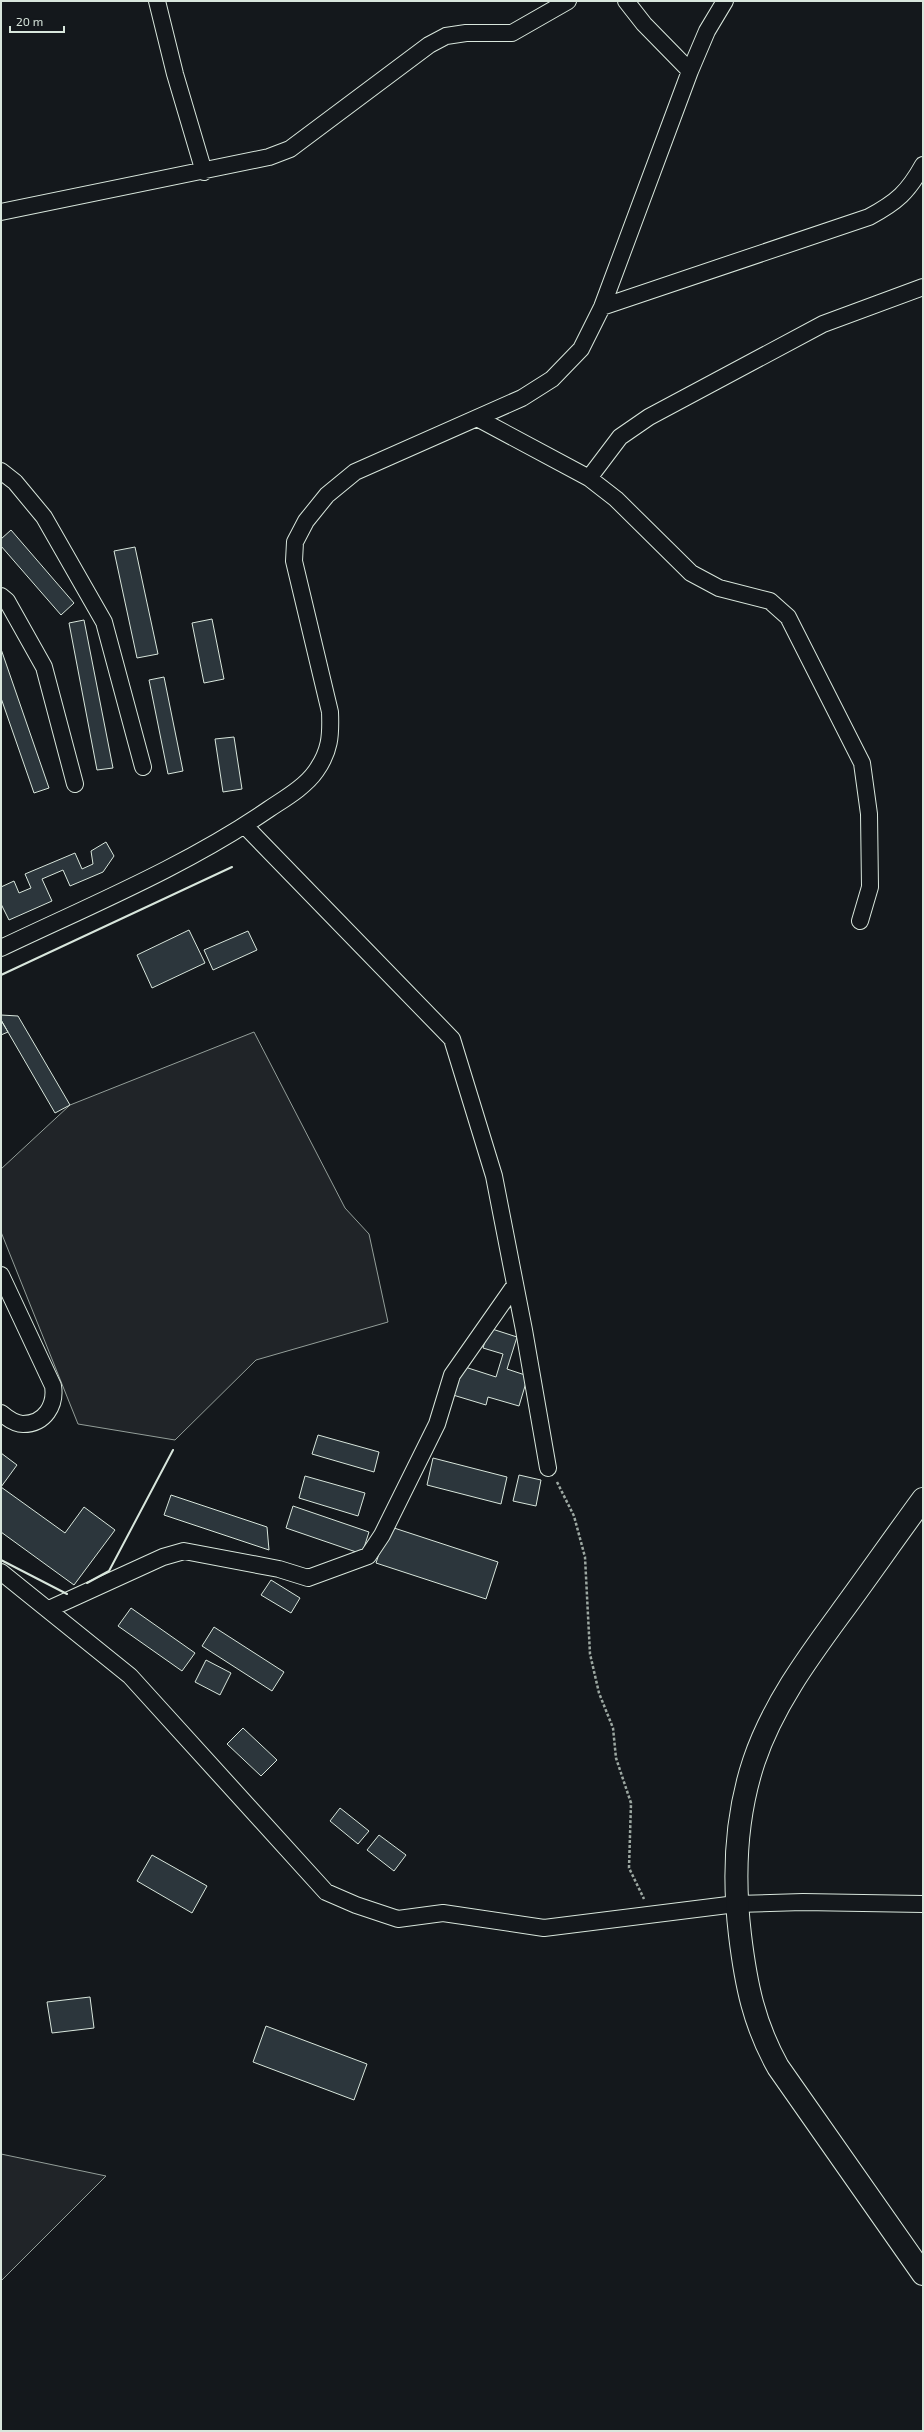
<svg xmlns="http://www.w3.org/2000/svg" width="924" height="2432" font-family="'Exo 2',sans-serif">
<rect width="100%" height="100%" fill="#14181c"/>
<path fill="#202428" stroke="#939e99" d="M254 1032 345 1208 369 1234 388 1322 256 1360 175 1440 78 1424 1 1232V1169L70 1105Z
M1 2154 106 2176 1 2281Z"/>
<path fill="#2c363c" stroke="#d8e6dc" d="M11 530 74 603 61 615 1 546V539Z
M135 547 158 654 137 658 114 551Z
M212 619 224 679 204 683 192 623Z
M84 620 113 768 97 770 69 623Z
M1 649 49 788 34 793 1 698Z
M164 677 183 771 168 774 149 680Z
M234 737 242 789 223 792 215 739Z
M106 842 114 856 103 872 70 886 63 870 42 879 52 901 9 920 1 904V887L14 881 19 893 31 888 25 874 75 853 82 869 93 864 91 851Z
M189 930 205 963 152 988 137 955Z
M248 931 257 950 213 970 204 950Z
M1 1015 18 1016 70 1105 55 1113 1 1020Z
M1 1020 8 1032 1 1035Z
M489 1328 517 1337 507 1369 528 1376 519 1406 488 1397 486 1405 453 1395 462 1366 496 1377 503 1354 483 1348Z
M318 1435 379 1452 374 1472 312 1454Z
M1 1453 17 1465 1 1487 65 1533 84 1507 115 1530 74 1585 1 1532Z
M433 1458 507 1477 501 1504 427 1485Z
M519 1475 541 1480 536 1506 513 1501Z
M305 1476 365 1493 358 1516 299 1498Z
M171 1495 267 1527 269 1550 164 1515Z
M293 1506 369 1532 362 1554 286 1528Z
M388 1526 498 1562 486 1599 376 1563Z
M271 1580 300 1598 291 1613 261 1595Z
M131 1608 195 1653 182 1671 118 1626Z
M214 1627 284 1672 272 1691 202 1646Z
M206 1660 231 1673 220 1695 195 1682Z
M243 1728 277 1760 261 1776 227 1744Z
M340 1808 369 1831 358 1844 330 1821Z
M379 1835 406 1855 394 1871 367 1850Z
M152 1855 207 1886 192 1913 137 1881Z
M90 1997 94 2028 52 2033 47 2002Z
M266 2026 367 2064 354 2100 253 2062Z"/>
<g fill="none" stroke-linecap="round" stroke-linejoin="round">
<defs>
<path id="minor" d="M157 1 175 74 204 172
M626 1 644 24 690 71
M1 212 269 157 290 149 429 45 446 36 466 33H512L568 1
M602 307 869 217C897 202 908 192 923 165
M477 418 589 478 616 499 691 573 719 588 770 601 788 617 862 763 869 814 870 887 860 921
M1 471 15 482 44 517 104 622 143 767
M589 478 620 437 649 417 823 324 923 287
M1 596 7 601 44 667 75 784
M245 826 452 1039 494 1176 524 1330 548 1468
M1 948C91 905 186 866 269 809 284 799 305 787 316 771 330 751 331 736 330 712L294 561 295 542 306 521 327 495 355 472 522 398 552 379 581 349 602 307 690 71 707 31 725 1
M1 1275 53 1386C56 1405 45 1424 23 1424 15 1424 7 1418 1 1413
M1 1572 130 1676 326 1892 356 1905 398 1919 443 1913 544 1928 736 1904 803 1902 923 1904
M49 1609 163 1557 184 1551 279 1569 308 1578 368 1556 382 1535 437 1424 452 1375 515 1285"/>
<path id="secondary" d="M923 1499C895 1537 868 1576 840 1614 807 1659 772 1707 754 1761 735 1818 733 1876 740 1935 746 1985 754 2024 778 2067L923 2274"/>
</defs>
<use href="#minor" stroke="#d8e6dc" stroke-width="18"/>
<use href="#secondary" stroke="#d8e6dc" stroke-width="24"/>
<path stroke="#9da8a2" stroke-width="2.5" stroke-dasharray="3 2" stroke-linecap="butt" d="M557 1482 574 1516 585 1557 590 1654 599 1693 613 1728 616 1758 631 1803 629 1868 644 1899"/>
<use href="#minor" stroke="#14181c" stroke-width="16"/>
<use href="#secondary" stroke="#14181c" stroke-width="22"/>
<path stroke="#d8e6dc" stroke-width="2" d="M1 975 232 867
M1 1560 67 1594
M87 1583 109 1571 173 1450"/>
</g>
<rect width="924" height="2432" fill="none" stroke="#d8e6dc" stroke-width="4"/>
<path d="M10 26v6h54v-6" fill="none" stroke="#d8e6dc" stroke-width="2"/>
<text x="16" y="26" font-size="12" fill="#d8e6dc" stroke="#14181c" stroke-width="3" paint-order="stroke">20 m</text>
</svg>
